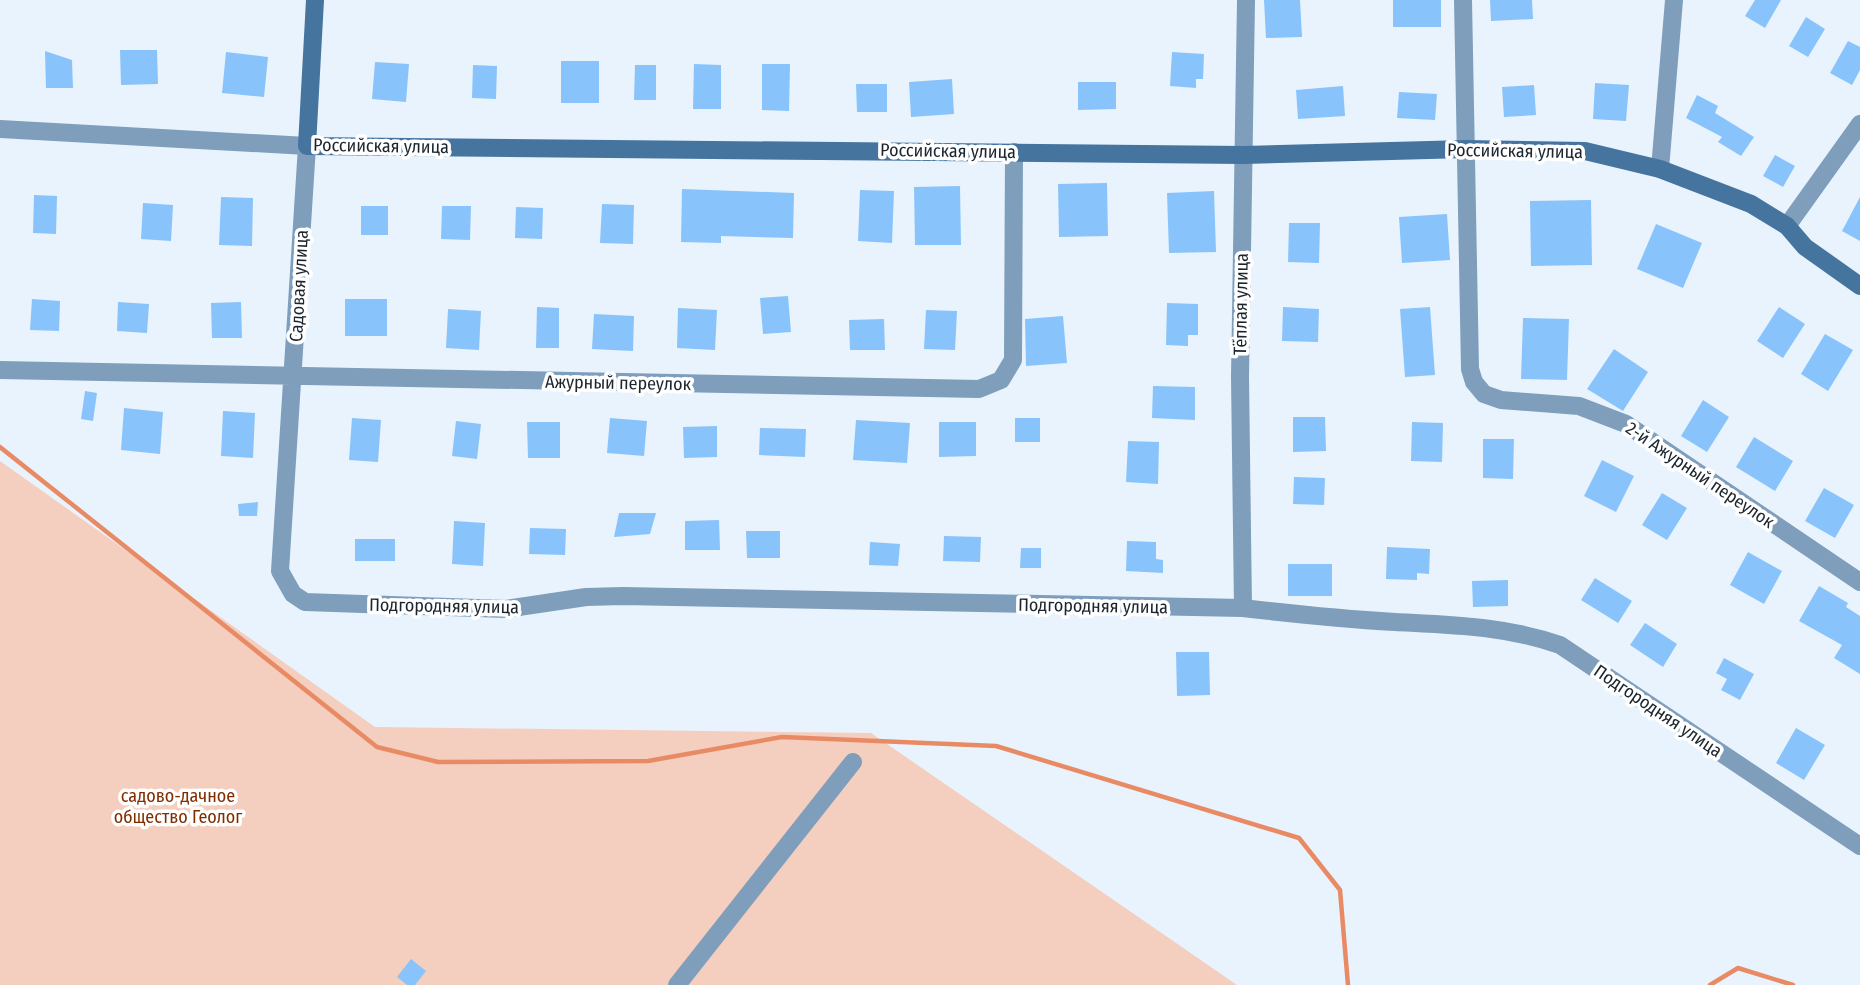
<svg xmlns="http://www.w3.org/2000/svg" width="1860" height="985" font-family="'Fira Sans Condensed',sans-serif">
<rect width="100%" height="100%" fill="#e9f3fd"/>
<path fill="#f4cebe" d="M0 461 375 727 871 733 1237 985H0Z"/>
<g fill="none" stroke-linecap="round" stroke-linejoin="round">
<path stroke="#e88b65" stroke-width="4.5" d="M0 447 377 747 438 762 648 761 782 737 996 746 1299 838 1340 890 1348 985
M1710 985 1738 968 1793 985"/>
</g>
<path fill="#88c4fb" d="M1264 0H1300L1302 37 1266 38Z
M1393 0H1441V27H1393Z
M1490 0H1532L1533 19 1491 21Z
M1755 0H1781L1765 28 1745 16Z
M1806 17 1825 29 1808 57 1789 46Z
M1848 41 1860 47V70L1852 85 1830 73Z
M120 50H157L158 84 121 85Z
M45 51 72 60 73 88H46Z
M226 52 268 57 264 97 222 93Z
M1172 52 1204 54 1203 79H1196V88L1170 86Z
M561 61H599V103H561Z
M375 62 409 64 406 102 372 99Z
M694 64 721 65V109H693Z
M762 64H790L789 111 762 110Z
M473 65 497 66 496 99 472 98Z
M635 65H656V100H634Z
M952 79 954 114 911 117 909 82Z
M1078 82H1116V109L1078 110Z
M1595 83 1629 85 1626 121 1593 119Z
M856 84H887V112H857Z
M1534 85 1536 115 1504 117 1502 87Z
M1343 86 1345 116 1298 119 1296 90Z
M1399 92 1437 94 1435 120 1397 118Z
M1697 95 1718 106 1715 113 1754 137 1741 156 1718 142 1722 137 1686 118Z
M1775 155 1795 166 1783 187 1763 176Z
M1107 183 1108 236 1059 237 1058 184Z
M960 186 961 245H915L914 187Z
M682 189 794 193 793 238 721 236V243L681 242Z
M860 190 894 191 892 243 858 241Z
M1214 191 1216 252 1169 253 1167 193Z
M34 195 57 196 56 234 33 233Z
M221 197 253 198 252 246 219 245Z
M1860 197V241L1842 231Z
M1591 200 1592 265 1531 266 1530 201Z
M143 203 173 205 171 241 141 239Z
M602 204 634 205 633 244 600 243Z
M361 206H388V235H361Z
M442 206H471L470 240 441 239Z
M516 207 543 208 542 239 515 238Z
M1447 214 1450 260 1402 263 1399 217Z
M1289 223H1320L1319 263 1288 262Z
M1656 224 1702 243 1683 288 1637 269Z
M788 296 791 332 763 334 760 298Z
M32 299 60 301 59 331 30 330Z
M345 299H387V336H345Z
M118 302 149 304 147 333 117 331Z
M241 302 242 338H212L211 303Z
M1167 303 1198 304V335H1188V346L1166 345Z
M537 307 559 308V348H536Z
M1283 307 1319 309 1318 342 1282 341Z
M1430 307 1435 375 1405 377 1400 309Z
M1779 307 1805 324 1783 358 1757 341Z
M678 308 717 310 715 350 677 348Z
M448 309 481 311 479 350 446 348Z
M926 310 957 311 955 350 924 349Z
M594 314 634 316 633 351 592 349Z
M1063 316 1067 363 1026 366 1025 319Z
M1523 318 1569 319 1567 380 1521 379Z
M884 319 885 350H850L849 320Z
M1825 334 1853 350 1828 391 1801 374Z
M1614 349 1648 372 1623 411 1587 389Z
M1153 386 1195 387V420L1152 418Z
M85 391 97 393 93 421 81 419Z
M1703 400 1729 417 1707 452 1681 436Z
M124 408 163 412 160 454 121 450Z
M223 411 255 413 253 458 221 456Z
M1293 417H1325L1326 451 1293 452Z
M352 418 381 420 378 462 349 460Z
M610 418 647 421 644 456 607 453Z
M1015 418H1040V442H1015Z
M856 420 910 423 907 463 853 460Z
M456 421 481 424 477 459 452 456Z
M527 422H560V458H528Z
M939 422H976V456L939 457Z
M1412 422 1443 423 1442 462 1411 461Z
M717 426V457L684 458 683 427Z
M760 428 806 429 805 457 759 455Z
M1754 437 1793 461 1775 491 1736 467Z
M1483 439H1514L1513 479 1483 478Z
M1128 441 1159 442 1158 484 1126 482Z
M1602 460 1634 476 1616 512 1584 496Z
M1294 477 1325 478 1324 505 1293 504Z
M1824 488 1854 505 1835 538 1805 521Z
M1662 493 1687 508 1667 540 1642 525Z
M258 502 257 516H239L238 504Z
M619 513H656L650 534 614 537Z
M719 520 720 550H685V521Z
M454 521 485 523 483 566 452 564Z
M530 528 566 529 565 555 529 554Z
M746 531H780V558H747Z
M944 536 981 537 980 562 943 561Z
M355 539H395V561H355Z
M1127 541 1156 542V559L1163 560V573L1126 571Z
M870 542 900 544 898 566 869 565Z
M1387 547 1430 549 1429 574 1417 573V580L1386 579Z
M1021 548H1041V568H1020Z
M1748 552 1782 571 1764 604 1730 585Z
M1288 564H1332V596H1288Z
M1595 578 1632 601 1618 623 1581 600Z
M1508 580V606L1473 607 1472 581Z
M1819 586 1848 603 1846 607 1860 616V674L1834 658 1842 645 1799 621Z
M1645 623 1677 644 1663 667 1630 645Z
M1176 652H1209L1210 695 1177 696Z
M1724 658 1754 674 1740 700 1721 690 1727 679 1716 673Z
M1796 728 1825 745 1804 780 1776 763Z
M411 959 426 971 415 985H407L397 977Z"/>
<g fill="none" stroke-linecap="round" stroke-linejoin="round">
<path stroke="#7e9ebb" stroke-width="18" d="M1463 0 1470 369 1474 382 1484 394 1501 400 1579 406 1626 424 1860 582
M0 129 307 146 280 571 293 594 305 602 506 609 586 597 623 596 1243 608C1294 614 1344 619 1395 622 1451 625 1506 626 1560 645L1860 846
M1660 169 1674 0
M1787 226 1860 124
M0 370 979 389 1001 380 1013 360 1014 152
M1243 608 1240 377 1246 0
M677 985 853 762"/>
<path stroke="#45749f" stroke-width="18" d="M315 0 307 146 1243 155 1466 149 1585 151 1660 169 1751 204 1787 226 1805 247 1860 286"/>
</g>
<g text-anchor="middle" dominant-baseline="central" stroke-width="7" stroke-linejoin="round" paint-order="stroke">
<g font-size="18" fill="#1c252d" stroke="#fff">
<text transform="translate(381 146) rotate(1)">Российская улица</text>
<text transform="translate(948 151) rotate(1)">Российская улица</text>
<text transform="translate(1515 151) rotate(1)">Российская улица</text>
<text transform="translate(299 286) rotate(-87)">Садовая улица</text>
<text transform="translate(1241 304) rotate(-89)">Тёплая улица</text>
<text transform="translate(618 383) rotate(1)">Ажурный переулок</text>
<text transform="translate(1700 475) rotate(34)">2-й Ажурный переулок</text>
<text transform="translate(444 606) rotate(1)">Подгородняя улица</text>
<text transform="translate(1093 606) rotate(1)">Подгородняя улица</text>
<text transform="translate(1658 711) rotate(34)">Подгородняя улица</text>
</g>
<g font-size="18" fill="#802e00" stroke="#fff">
<text x="178" y="796">садово-дачное<tspan x="178" dy="21">общество Геолог</tspan></text>
</g>
</g>
</svg>
